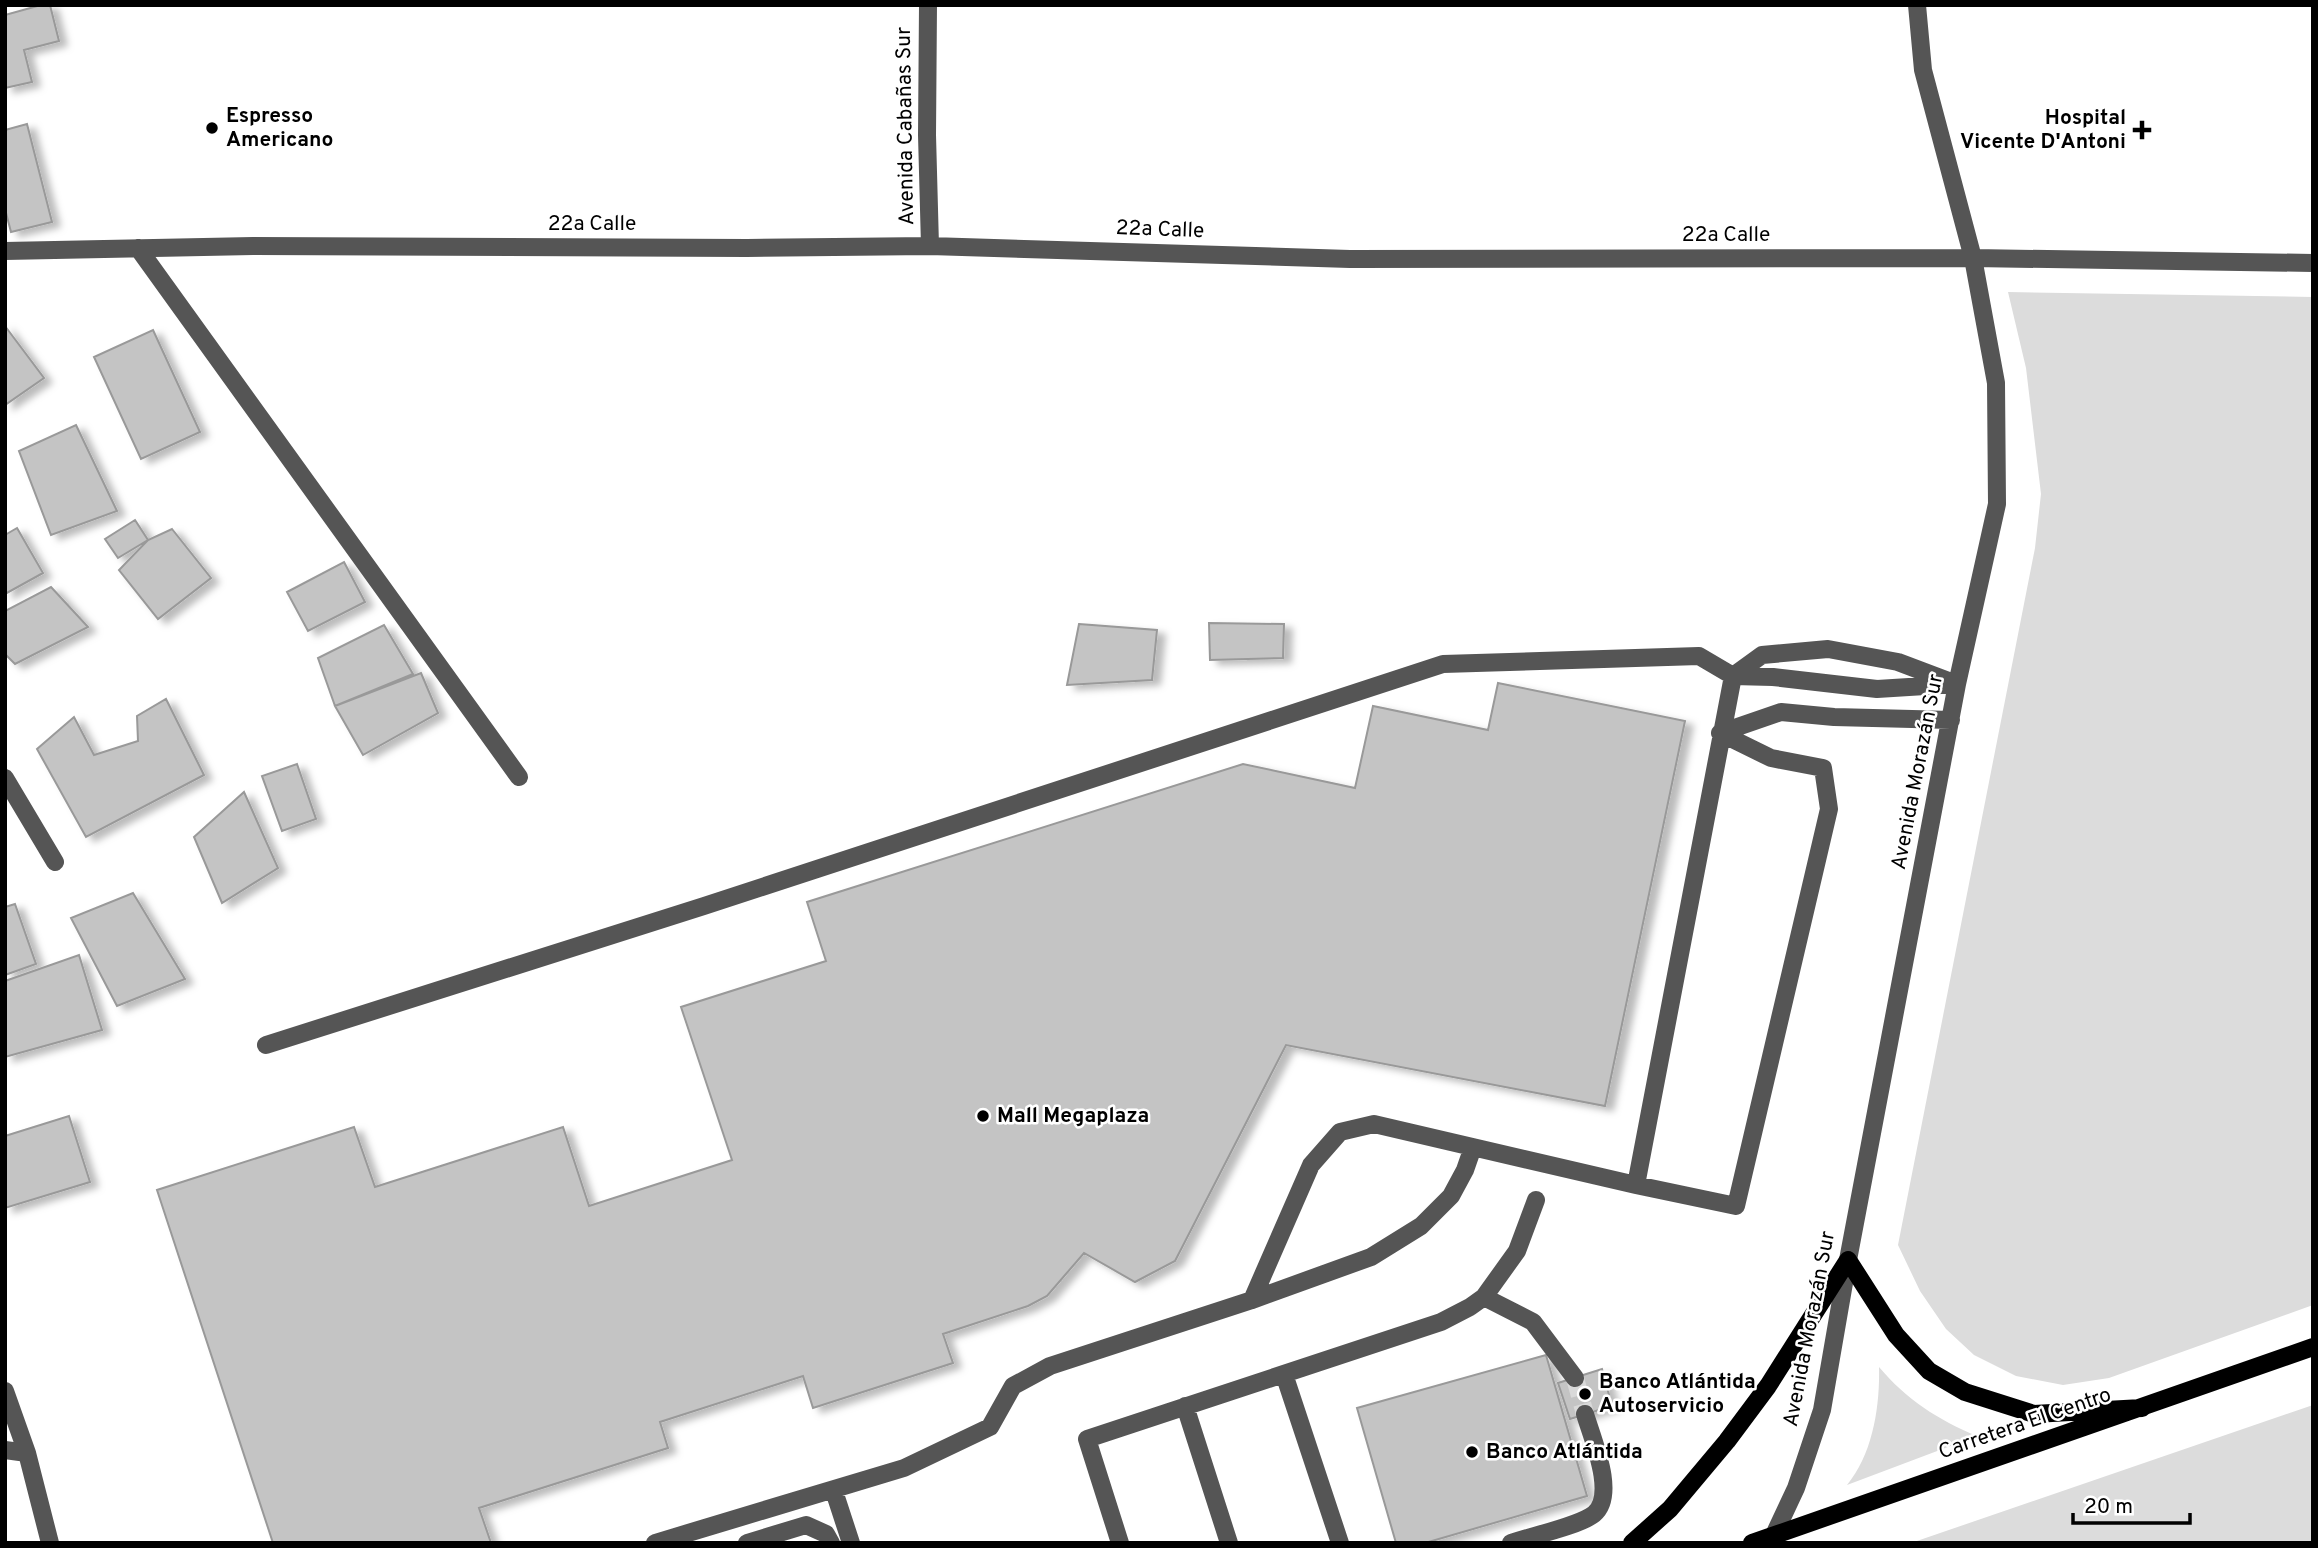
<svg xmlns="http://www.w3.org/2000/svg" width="2318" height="1548" font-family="Overpass,sans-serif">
<defs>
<filter id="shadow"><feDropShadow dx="8" dy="4.5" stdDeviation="3.5" flood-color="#0004"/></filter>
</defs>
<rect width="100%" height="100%" fill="#fff"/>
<path fill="#dcdcdc" d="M2008 292 2313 297V1305L2109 1378 2063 1385 2016 1376 1974 1355 1946 1329 1920 1291 1898 1245 2035 548 2041 494 2026 368Z
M1879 1367C1906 1399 1938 1420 1977 1436L1847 1485C1873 1454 1880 1406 1879 1367Z
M2313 1405V1543H1911Z"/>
<path fill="#c4c4c4" stroke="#999" stroke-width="2" filter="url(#shadow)" d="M41 5H50L59 41 24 50 32 82 5 88V15Z
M27 124 52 222 11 232 5 209V130Z
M5 326 44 378 5 405Z
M153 330 200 432 141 459 94 357Z
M76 425 117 511 51 535 19 451Z
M135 520 148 540 118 558 105 539Z
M17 528 43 573 5 594V535Z
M172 529 211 578 158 619 119 570 148 540Z
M344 562 365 602 308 631 287 592Z
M51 587 88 627 15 664 5 654V611Z
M1209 623 1284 624 1283 658 1210 660Z
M1079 624 1157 630 1152 680 1067 685Z
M384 625 413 674 335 706 318 658Z
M421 673 438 713 363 755 335 706Z
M1498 683 1685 721 1605 1106 1286 1045 1175 1261 1135 1282 1084 1253 1047 1296 1028 1306 943 1334 953 1363 813 1408 803 1376 660 1422 668 1448 479 1508 491 1543H273L157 1190 354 1127 375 1187 563 1127 589 1206 732 1160 681 1007 826 961 807 902 1243 764 1355 788 1373 706 1488 730Z
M166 699 204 775 86 837 37 749 74 717 94 755 138 741 137 716Z
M297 764 316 819 282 831 262 776Z
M244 792 278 868 222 903 194 837Z
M133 893 185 979 117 1006 71 918Z
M15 904 36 964 5 975V907Z
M79 955 102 1030 5 1057V981Z
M69 1116 90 1182 5 1208V1136Z
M1546 1355 1587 1496 1425 1543H1396L1357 1408Z
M1602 1369 1612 1406 1570 1419 1558 1383Z"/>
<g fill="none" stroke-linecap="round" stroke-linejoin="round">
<path stroke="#d9d9d9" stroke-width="18" stroke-dasharray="18 9" stroke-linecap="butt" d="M1575 1378 1585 1414"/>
<path stroke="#555" stroke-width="18" d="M928 5 927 135 930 246
M138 248 519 777
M5 251 253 246 747 248 930 246 1350 259 1973 258 2313 263
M5 778 55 862
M266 1045 704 906 1443 664 1699 656 1733 676 1773 677 1877 689 1957 684
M1636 1185 1733 676 1762 655 1828 649 1898 662 1951 682
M1484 1297 1533 1322 1575 1378
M1252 1300 1311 1165 1340 1132 1374 1124 1636 1185 1736 1206 1829 809 1823 768 1771 758 1720 733 1781 712 1834 717 1951 720
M1284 1374 1340 1543
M5 1391 27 1453 50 1543
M1185 1406 1229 1543
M5 1450 27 1453
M834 1491 851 1543
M655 1543 904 1468 990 1427 1013 1386 1050 1366 1252 1300 1371 1257 1421 1226 1451 1196 1465 1170 1473 1147
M747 1543 806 1525 826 1534 831 1543
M1120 1543 1087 1439 1441 1322 1470 1307 1484 1297 1517 1251 1536 1200
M1511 1543C1531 1536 1579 1526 1594 1514 1617 1495 1592 1438 1585 1414
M1774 1543V1535L1796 1488 1822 1410 1848 1260 1957 684 1997 504 1996 383 1973 258 1923 70 1917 5"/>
<path stroke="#000" stroke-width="18" d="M1632 1543 1670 1509 1727 1441 1768 1386 1848 1260 1896 1335 1929 1371 1965 1392 2034 1414 2142 1408
M1752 1543 2313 1347"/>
</g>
<g fill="#000" stroke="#fff" stroke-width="2.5">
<circle cx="212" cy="128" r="7"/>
<path d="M2138.5 119.5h7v7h7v7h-7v7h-7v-7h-7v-7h7z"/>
<circle cx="983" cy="1116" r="7"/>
<circle cx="1585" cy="1394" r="7"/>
<circle cx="1472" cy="1452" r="7"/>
</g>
<g text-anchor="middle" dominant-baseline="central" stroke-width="5" stroke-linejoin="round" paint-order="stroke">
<g font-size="21" font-weight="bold" fill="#000" stroke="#fff" text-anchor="start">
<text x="226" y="116">Espresso<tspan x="226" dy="24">Americano</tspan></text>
<text x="2126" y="118" text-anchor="end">Hospital<tspan x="2126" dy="24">Vicente D'Antoni</tspan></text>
<text x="997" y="1116">Mall Megaplaza</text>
<text x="1599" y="1382">Banco Atlántida<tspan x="1599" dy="24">Autoservicio</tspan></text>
<text x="1486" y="1452">Banco Atlántida</text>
</g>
<g font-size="21" fill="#000" stroke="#fff">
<text transform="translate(906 126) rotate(-91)">Avenida Cabañas Sur</text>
<text x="592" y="224">22a Calle</text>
<text transform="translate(1160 230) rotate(2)">22a Calle</text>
<text x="1726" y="235">22a Calle</text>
<text transform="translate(1918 772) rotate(-79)">Avenida Morazán Sur</text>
<text transform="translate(1810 1329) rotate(-79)">Avenida Morazán Sur</text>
<text transform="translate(2025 1424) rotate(-19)">Carretera El Centro</text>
</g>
</g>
<rect width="2318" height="1548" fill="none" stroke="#000000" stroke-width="14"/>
<path d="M2073 1513v10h117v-10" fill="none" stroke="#000000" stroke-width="3.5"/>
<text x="2084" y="1513" font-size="21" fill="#000000" stroke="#ffffff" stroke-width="5" paint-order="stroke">20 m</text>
</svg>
